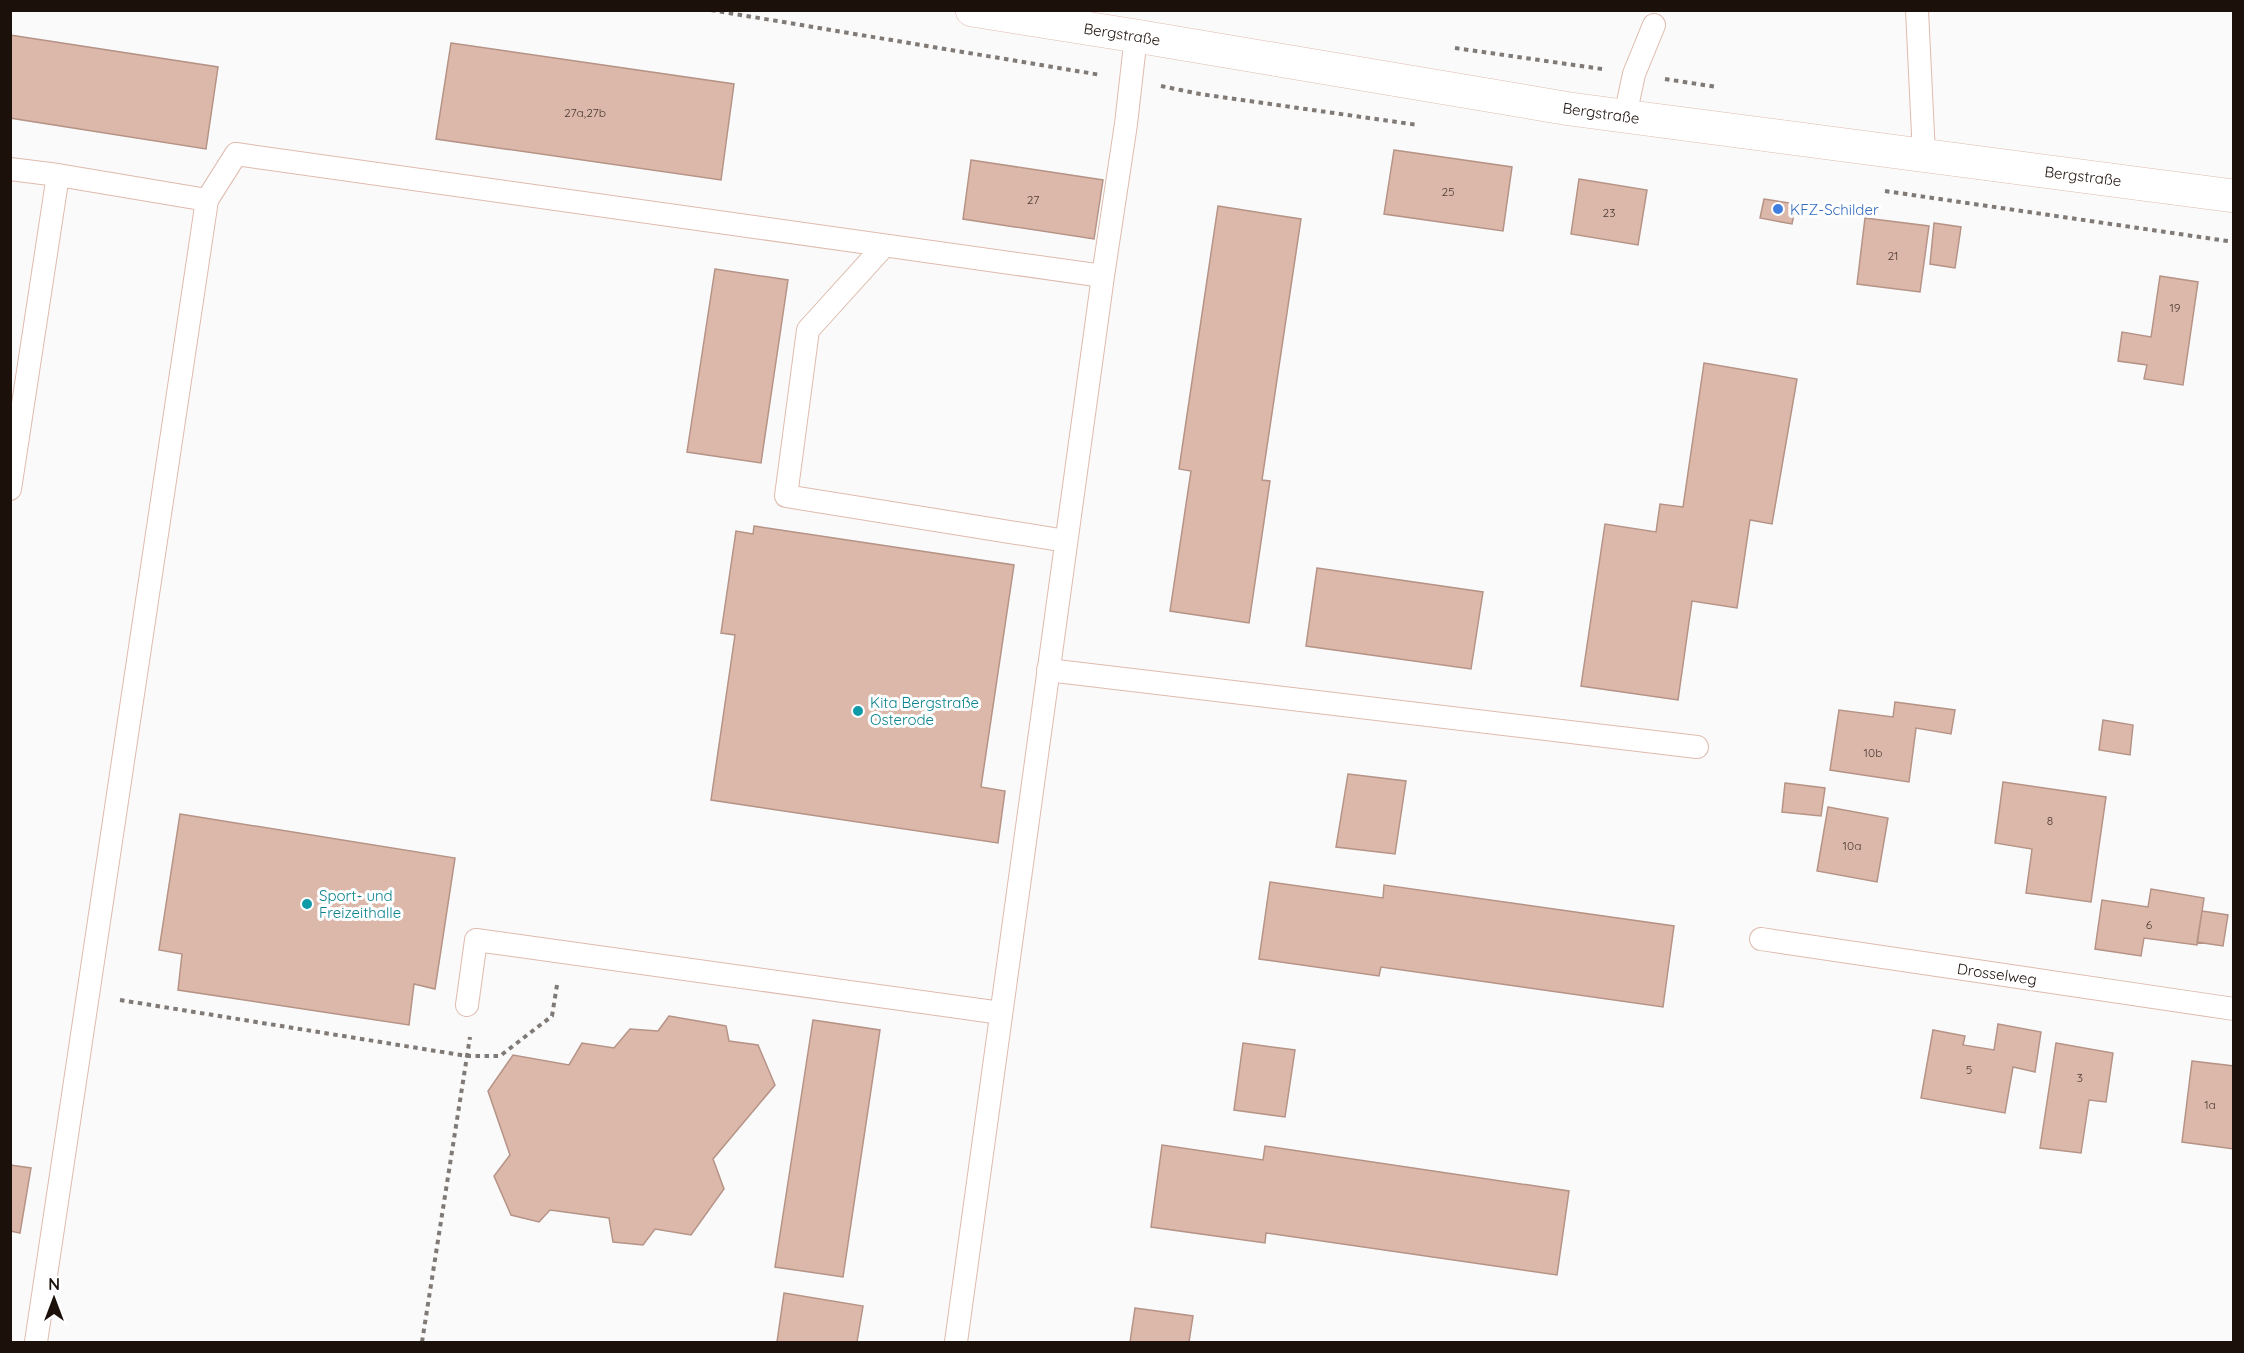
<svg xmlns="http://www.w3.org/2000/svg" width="2244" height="1353" font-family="Quicksand,sans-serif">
<rect width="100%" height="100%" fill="#fafafa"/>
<path fill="#dcb8aa" stroke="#b59386" stroke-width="1.5" d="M10 35 218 67 206 149 10 118Z
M451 43 734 84 721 180 436 139Z
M1394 150 1512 167 1503 231 1384 214Z
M971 160 1103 180 1094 239 963 219Z
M1579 179 1647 190 1638 245 1571 234Z
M1764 199 1796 204 1792 224 1760 218Z
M1218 206 1301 219 1262 480 1270 481 1249 623 1170 611 1191 471 1179 469Z
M1865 218 1929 226 1920 292 1857 284Z
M1934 223 1961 227 1955 268 1930 264Z
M715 269 788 280 761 463 687 452Z
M2160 276 2198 282 2183 385 2144 379 2147 365 2118 361 2122 332 2151 337Z
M1704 363 1797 379 1772 524 1750 520 1737 608 1692 601 1678 700 1581 686 1605 524 1656 532 1660 504 1683 507Z
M754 526 1014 565 981 787 1005 791 998 843 711 800 735 635 721 633 736 531 753 534Z
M1317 568 1483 592 1471 669 1306 646Z
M1895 702 1955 710 1951 734 1916 728 1909 782 1830 770 1839 710 1893 717Z
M2103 720 2133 725 2130 755 2099 750Z
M1348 774 1406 781 1395 854 1336 847Z
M2003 782 2106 797 2091 902 2026 893 2032 849 1995 843Z
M1785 783 1825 788 1821 816 1782 812Z
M1828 807 1888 818 1877 882 1817 871Z
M180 814 455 858 435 989 414 984 409 1025 178 990 182 954 159 950Z
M1270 882 1383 898 1384 885 1674 926 1663 1007 1381 967 1379 976 1259 959Z
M2151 889 2204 898 2197 945 2144 938 2141 956 2095 949 2102 900 2148 907Z
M2202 911 2228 915 2223 946 2197 942Z
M669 1016 726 1026 729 1041 758 1045 775 1085 713 1159 724 1189 691 1235 655 1229 643 1245 613 1242 609 1218 550 1210 539 1222 511 1215 494 1176 510 1155 488 1091 513 1055 569 1065 582 1043 614 1048 630 1029 658 1031Z
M813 1020 880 1030 843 1277 775 1267Z
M1998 1024 2041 1032 2035 1072 2013 1067 2005 1113 1921 1098 1933 1030 1965 1036 1963 1045 1994 1050Z
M1243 1043 1295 1050 1285 1117 1234 1110Z
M2056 1043 2113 1053 2106 1102 2089 1100 2081 1153 2040 1148Z
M2192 1061 2234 1066V1149L2182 1142Z
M1162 1145 1263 1160 1265 1146 1569 1191 1557 1275 1266 1233 1265 1243 1151 1227Z
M10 1165 31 1168 20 1233 10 1231Z
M784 1293 863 1306 857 1342H777Z
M1135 1308 1193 1316 1189 1342H1130Z"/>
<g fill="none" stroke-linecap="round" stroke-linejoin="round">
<defs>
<path id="service" d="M1917 10 1924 155
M1625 116 1634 74 1654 25
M10 169 58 175 10 489
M58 175 207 200
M884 246 808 330 786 496 1066 541
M1048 670 1697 747
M1761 939 2234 1009
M467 1005 476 940 1001 1013
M36 1342 207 200 236 154 1103 276
M956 1342 1103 276 1126 124 1136 36"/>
<path id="minor" d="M972 10 1136 36 1570 109 2234 196"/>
</defs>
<use href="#service" stroke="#debbad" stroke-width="24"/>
<use href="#minor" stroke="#debbad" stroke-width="34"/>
<path stroke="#807a77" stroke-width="4" stroke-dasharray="4.5 4.5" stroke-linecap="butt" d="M711 10 1101 75
M1455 48 1602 69
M1665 79 1717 87
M1161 86 1200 94 1418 125
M1885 191 2234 242
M120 1000 467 1056H500L552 1016 557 985
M422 1342 470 1037"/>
<use href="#service" stroke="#fff" stroke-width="22"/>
<use href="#minor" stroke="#fff" stroke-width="33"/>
</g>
<circle fill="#3f7fe0" stroke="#fff" stroke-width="2" cx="1778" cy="209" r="6"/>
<g fill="#0f9aa8" stroke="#fff" stroke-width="2">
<circle cx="858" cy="711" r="6"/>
<circle cx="307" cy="904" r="6"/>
</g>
<g text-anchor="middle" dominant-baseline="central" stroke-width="6" stroke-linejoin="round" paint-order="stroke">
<g font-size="12" fill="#4c3a33">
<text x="585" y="112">27a,27b</text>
<text x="1448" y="191">25</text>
<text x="1033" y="199">27</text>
<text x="1609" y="212">23</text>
<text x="1893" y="255">21</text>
<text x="2175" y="307">19</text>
<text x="1873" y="752">10b</text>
<text x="2050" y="820">8</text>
<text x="1852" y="845">10a</text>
<text x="2149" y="924">6</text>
<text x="1969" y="1069">5</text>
<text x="2080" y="1077">3</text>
<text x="2210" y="1104">1a</text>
</g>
<g font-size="15" fill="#1c100b" stroke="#fff">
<text transform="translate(1122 34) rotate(9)">Bergstraße</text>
<text transform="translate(1601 113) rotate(8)">Bergstraße</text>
<text transform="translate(2083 176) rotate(7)">Bergstraße</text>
<text transform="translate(1997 974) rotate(8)">Drosselweg</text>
</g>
<g font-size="15" fill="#366cbe" stroke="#fff" text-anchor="start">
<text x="1790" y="209">KFZ-Schilder</text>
</g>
<g font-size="15" fill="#0d838f" stroke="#fff" text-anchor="start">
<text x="870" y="702">Kita Bergstraße<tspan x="870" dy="17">Osterode</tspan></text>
<text x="319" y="895">Sport- und<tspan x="319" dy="17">Freizeithalle</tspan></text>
</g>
</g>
<rect width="2244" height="1353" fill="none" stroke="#1c100b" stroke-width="24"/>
<g transform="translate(54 1299)" stroke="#ffffff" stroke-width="4.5" paint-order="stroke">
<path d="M0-4.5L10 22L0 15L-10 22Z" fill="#1c100b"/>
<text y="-9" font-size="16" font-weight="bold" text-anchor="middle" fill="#1c100b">N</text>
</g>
</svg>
